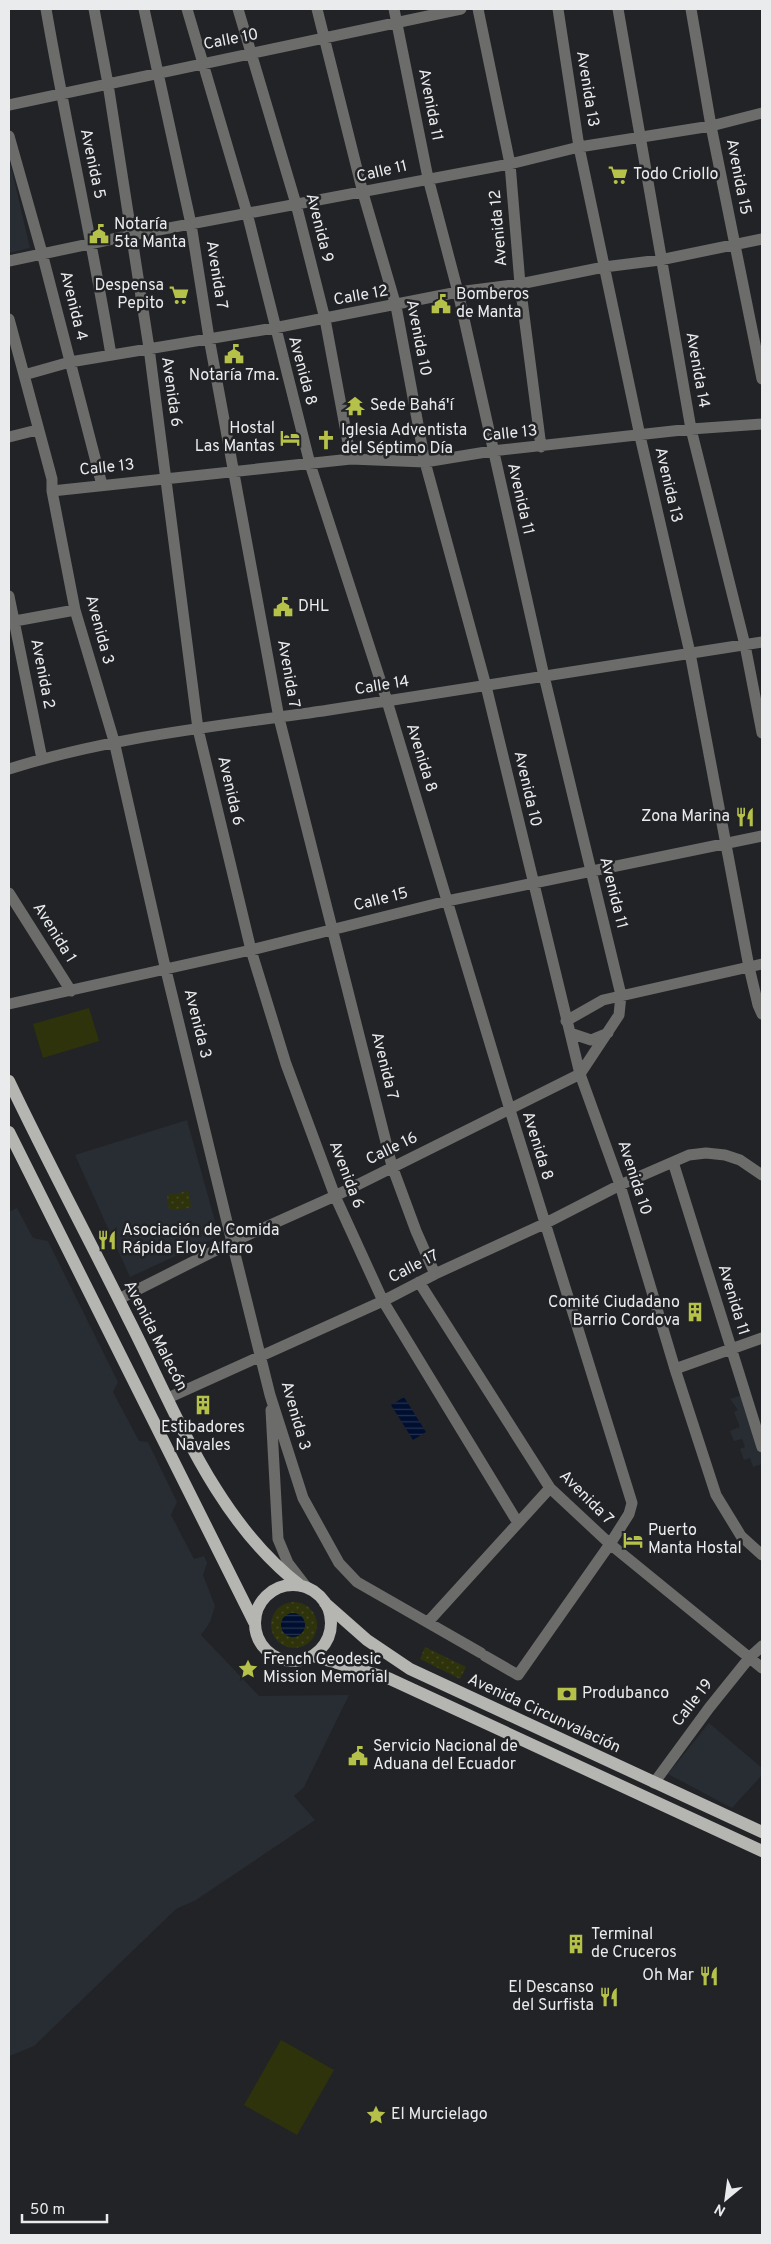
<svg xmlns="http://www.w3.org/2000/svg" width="771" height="2244" font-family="Overpass,sans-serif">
<defs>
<pattern id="grass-dots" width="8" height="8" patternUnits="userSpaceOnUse" patternTransform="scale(1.25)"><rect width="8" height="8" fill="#2f330b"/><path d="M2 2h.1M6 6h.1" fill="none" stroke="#434723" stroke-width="1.8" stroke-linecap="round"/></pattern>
<pattern id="water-rules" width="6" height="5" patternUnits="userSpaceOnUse" patternTransform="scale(1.25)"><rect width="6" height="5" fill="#000f30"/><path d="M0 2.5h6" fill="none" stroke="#25324e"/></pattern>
</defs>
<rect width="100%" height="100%" fill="#222326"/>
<path fill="#282d34" d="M9 158 30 248 9 253Z
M187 1120 219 1236 130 1277 75 1155Z
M17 1208 33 1238 48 1241 118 1382 113 1392 139 1441 148 1442 177 1502 171 1515 194 1559 204 1556 207 1563 203 1575 215 1606 210 1622 201 1635 259 1696 349 1695 304 1787 294 1796 315 1820 196 1900 176 1909 34 2046 9 2056V1212Z
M746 1394 762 1440V1464L753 1467 750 1458 744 1460 740 1449 745 1447 742 1439 734 1441 730 1431 740 1427 734 1412 738 1410 730 1399Z
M709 1723 762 1768V1775L732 1808 668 1774Z"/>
<path fill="url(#grass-dots)" d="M189 1191 191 1208 169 1210 167 1195Z
M271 1625a23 23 0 1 1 46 0a23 23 0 1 1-46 0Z
M425 1647 466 1667 460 1679 420 1659Z"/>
<path fill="#2f330b" d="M89 1008 99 1041 43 1058 33 1024Z
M281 2040 334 2070 297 2135 244 2105Z"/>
<path fill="url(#water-rules)" d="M404 1397 426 1432 413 1440 391 1405Z
M281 1625a12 12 0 1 1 24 0a12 12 0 1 1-24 0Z"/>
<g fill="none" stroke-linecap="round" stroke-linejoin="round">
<path stroke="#6c6c6a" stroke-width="11" d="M46 9C66 125 92 239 111 355
M94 9 108 84 149 348 198 729 251 950 286 1064 335 1196 383 1301 518 1523
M144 9 191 224 209 338 279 718 392 1166 416 1231 435 1274
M187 9 247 213 310 464 387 701 510 1110 632 1503 629 1514 610 1544 518 1675 485 1656
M238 9 296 204 325 319 351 459
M317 9 363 193 396 306 425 462 486 686 580 1074 620 1185 675 1369 716 1495 741 1536 762 1555
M478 9 510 164 520 284 541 447
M558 9 579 147 640 436 690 653 749 967 758 1005 762 1014
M618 9 691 429 745 645 762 733
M691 9 711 126 762 379
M9 105 461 9
M9 136 42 253 102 485
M9 261 132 235 510 164 579 147 711 126 762 113
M9 319 52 479V491L75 610 114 741 164 962 229 1230 270 1395 303 1498 339 1563 357 1582 481 1653
M24 375 70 362 274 328 458 292 520 284 604 267 660 260 762 239
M9 437 37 430
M52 491 351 459 425 462 492 451 691 429 762 424
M9 596 42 759
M15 621 75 610
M9 769C113 736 222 726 329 710 474 688 618 664 762 642
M9 893 71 991
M9 1004 251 950 447 901 762 836
M566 1021 603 1000 762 964
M570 1033 591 1040 608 1033
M673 1162 762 1447
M419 1282 550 1488 610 1544 762 1668
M119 1299 232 1242 335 1196 580 1074 619 1015 621 995 544 676 458 292 428 178 394 9
M675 1369 762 1338
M168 1398 383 1301 435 1274 544 1224 620 1185 689 1155 706 1153 725 1155 740 1160 762 1175
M271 1410 278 1539 288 1563 308 1589
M428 1622 550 1488
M654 1783 709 1708 750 1657 762 1646"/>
<path stroke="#b5b6b2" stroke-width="12" d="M9 1081C47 1161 89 1239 128 1318 176 1412 215 1520 301 1586
M9 1132 254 1622
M255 1623a38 38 0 1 1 76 0a38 38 0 1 1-76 0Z
M325 1603 367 1640 410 1669 762 1832
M313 1656 388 1678 762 1851"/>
</g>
<defs>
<symbol id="supermarket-bare" viewBox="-9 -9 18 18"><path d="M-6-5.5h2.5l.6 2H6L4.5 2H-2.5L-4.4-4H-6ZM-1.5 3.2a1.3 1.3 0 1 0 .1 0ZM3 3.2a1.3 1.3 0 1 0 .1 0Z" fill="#b6c149" stroke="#222326" stroke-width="2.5" paint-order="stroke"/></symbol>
<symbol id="civic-bare" viewBox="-9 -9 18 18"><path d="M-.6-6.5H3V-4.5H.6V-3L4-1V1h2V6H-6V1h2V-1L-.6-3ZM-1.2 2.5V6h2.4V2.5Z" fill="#b6c149" stroke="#222326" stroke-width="2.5" paint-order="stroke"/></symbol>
<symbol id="temple-bare" viewBox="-9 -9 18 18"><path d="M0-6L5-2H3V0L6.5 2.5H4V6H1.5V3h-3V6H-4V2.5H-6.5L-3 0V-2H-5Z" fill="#b6c149" stroke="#222326" stroke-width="2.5" paint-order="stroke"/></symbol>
<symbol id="hotel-bare" viewBox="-9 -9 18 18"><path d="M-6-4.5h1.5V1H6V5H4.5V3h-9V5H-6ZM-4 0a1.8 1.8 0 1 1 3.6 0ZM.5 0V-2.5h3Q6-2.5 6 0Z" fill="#b6c149" stroke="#222326" stroke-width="2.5" paint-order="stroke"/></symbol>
<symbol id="church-bare" viewBox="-9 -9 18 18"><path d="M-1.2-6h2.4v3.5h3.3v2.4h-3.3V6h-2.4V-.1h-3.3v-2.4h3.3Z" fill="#b6c149" stroke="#222326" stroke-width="2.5" paint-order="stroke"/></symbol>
<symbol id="restaurant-bare" viewBox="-9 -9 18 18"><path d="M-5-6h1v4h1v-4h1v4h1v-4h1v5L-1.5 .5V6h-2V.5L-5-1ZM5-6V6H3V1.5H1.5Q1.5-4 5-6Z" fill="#b6c149" stroke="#222326" stroke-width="2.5" paint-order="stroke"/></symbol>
<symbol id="building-bare" viewBox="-9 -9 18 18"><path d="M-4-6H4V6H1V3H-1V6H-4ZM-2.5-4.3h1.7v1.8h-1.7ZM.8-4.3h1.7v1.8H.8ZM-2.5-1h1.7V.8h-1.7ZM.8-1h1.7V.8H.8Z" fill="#b6c149" stroke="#222326" stroke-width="2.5" paint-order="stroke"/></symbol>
<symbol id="sight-bare" viewBox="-9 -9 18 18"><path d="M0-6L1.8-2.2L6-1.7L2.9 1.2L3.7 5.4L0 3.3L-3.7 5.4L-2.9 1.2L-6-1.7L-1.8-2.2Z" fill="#b6c149" stroke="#222326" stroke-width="2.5" paint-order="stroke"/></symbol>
<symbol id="bank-bare" viewBox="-9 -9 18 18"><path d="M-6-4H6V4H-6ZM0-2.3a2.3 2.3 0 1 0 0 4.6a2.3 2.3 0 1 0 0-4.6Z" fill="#b6c149" stroke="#222326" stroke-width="2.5" paint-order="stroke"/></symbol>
</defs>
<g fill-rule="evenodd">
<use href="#supermarket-bare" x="604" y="161" width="28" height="28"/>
<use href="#civic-bare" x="85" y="220" width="28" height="28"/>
<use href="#supermarket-bare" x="165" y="281" width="28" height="28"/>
<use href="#civic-bare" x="427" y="290" width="28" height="28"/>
<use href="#civic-bare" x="220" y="340" width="28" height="28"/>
<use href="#temple-bare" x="341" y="392" width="28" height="28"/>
<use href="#hotel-bare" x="276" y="424" width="28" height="28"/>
<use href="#church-bare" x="312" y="426" width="28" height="28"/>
<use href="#civic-bare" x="269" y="593" width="28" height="28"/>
<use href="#restaurant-bare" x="731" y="803" width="28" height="28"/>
<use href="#restaurant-bare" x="93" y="1226" width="28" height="28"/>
<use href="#building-bare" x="681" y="1298" width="28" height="28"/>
<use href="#building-bare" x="189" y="1391" width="28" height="28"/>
<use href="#hotel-bare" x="619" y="1526" width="28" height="28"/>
<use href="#sight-bare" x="234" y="1655" width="28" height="28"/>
<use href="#bank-bare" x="553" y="1680" width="28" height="28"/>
<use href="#civic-bare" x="344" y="1742" width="28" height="28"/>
<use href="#building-bare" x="562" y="1930" width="28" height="28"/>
<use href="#restaurant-bare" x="695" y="1962" width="28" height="28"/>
<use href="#restaurant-bare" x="595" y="1983" width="28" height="28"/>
<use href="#sight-bare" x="362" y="2101" width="28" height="28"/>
</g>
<g text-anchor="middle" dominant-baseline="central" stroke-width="5" stroke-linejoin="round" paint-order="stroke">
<g font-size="16" fill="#e9ebec" stroke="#222326">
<text transform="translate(231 40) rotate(-11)">Calle 10</text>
<text transform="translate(587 89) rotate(81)">Avenida 13</text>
<text transform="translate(430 105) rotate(79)">Avenida 11</text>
<text transform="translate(92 164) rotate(78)">Avenida 5</text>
<text transform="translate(382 172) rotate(-13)">Calle 11</text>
<text transform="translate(738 177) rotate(79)">Avenida 15</text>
<text transform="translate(319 228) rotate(76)">Avenida 9</text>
<text transform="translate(499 228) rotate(-95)">Avenida 12</text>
<text transform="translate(216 275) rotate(81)">Avenida 7</text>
<text transform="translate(361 296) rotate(-10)">Calle 12</text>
<text transform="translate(73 306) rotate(76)">Avenida 4</text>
<text transform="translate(418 338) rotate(79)">Avenida 10</text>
<text transform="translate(697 370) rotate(80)">Avenida 14</text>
<text transform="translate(302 371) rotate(75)">Avenida 8</text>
<text transform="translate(171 392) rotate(82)">Avenida 6</text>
<text transform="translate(510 434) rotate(-6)">Calle 13</text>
<text transform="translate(107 468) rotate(-6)">Calle 13</text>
<text transform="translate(668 485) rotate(77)">Avenida 13</text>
<text transform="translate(520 499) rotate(77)">Avenida 11</text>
<text transform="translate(99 630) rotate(75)">Avenida 3</text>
<text transform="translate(42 674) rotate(79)">Avenida 2</text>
<text transform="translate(288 674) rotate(80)">Avenida 7</text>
<text transform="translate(382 686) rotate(-9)">Calle 14</text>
<text transform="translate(421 758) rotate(73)">Avenida 8</text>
<text transform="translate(527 789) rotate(77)">Avenida 10</text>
<text transform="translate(230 791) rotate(77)">Avenida 6</text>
<text transform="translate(613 893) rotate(76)">Avenida 11</text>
<text transform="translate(381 900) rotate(-14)">Calle 15</text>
<text transform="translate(54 933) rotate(58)">Avenida 1</text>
<text transform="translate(197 1024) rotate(76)">Avenida 3</text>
<text transform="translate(384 1066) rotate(76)">Avenida 7</text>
<text transform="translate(537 1146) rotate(73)">Avenida 8</text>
<text transform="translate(392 1149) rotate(-26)">Calle 16</text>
<text transform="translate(346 1175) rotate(69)">Avenida 6</text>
<text transform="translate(634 1178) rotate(72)">Avenida 10</text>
<text transform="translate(414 1267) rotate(-27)">Calle 17</text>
<text transform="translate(733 1300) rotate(73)">Avenida 11</text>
<text transform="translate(155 1336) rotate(63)">Avenida Malecón</text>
<text transform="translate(295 1416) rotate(74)">Avenida 3</text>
<text transform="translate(586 1498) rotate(45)">Avenida 7</text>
<text transform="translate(693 1703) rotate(-52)">Calle 19</text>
<text transform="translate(544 1714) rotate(25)">Avenida Circunvalación</text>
</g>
<g font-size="16" fill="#e9ebec" stroke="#222326" text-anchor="start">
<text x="633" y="175">Todo Criollo</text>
<text x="114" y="225">Notaría<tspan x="114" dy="18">5ta Manta</tspan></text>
<text x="164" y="286" text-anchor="end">Despensa<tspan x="164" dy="18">Pepito</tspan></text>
<text x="456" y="295">Bomberos<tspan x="456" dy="18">de Manta</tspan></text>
<text x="234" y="376" text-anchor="middle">Notaría 7ma.</text>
<text x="370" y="406">Sede Bahá'í</text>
<text x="275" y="429" text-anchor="end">Hostal<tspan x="275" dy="18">Las Mantas</tspan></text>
<text x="341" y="431">Iglesia Adventista<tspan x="341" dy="18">del Séptimo Día</tspan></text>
<text x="298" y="607">DHL</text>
<text x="730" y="817" text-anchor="end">Zona Marina</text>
<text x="122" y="1231">Asociación de Comida<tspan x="122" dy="18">Rápida Eloy Alfaro</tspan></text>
<text x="680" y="1303" text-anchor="end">Comité Ciudadano<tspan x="680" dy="18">Barrio Cordova</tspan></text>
<text x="203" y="1428" text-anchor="middle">Estibadores<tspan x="203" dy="18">Navales</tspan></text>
<text x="648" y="1531">Puerto<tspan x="648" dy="18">Manta Hostal</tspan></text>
<text x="263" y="1660">French Geodesic<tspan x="263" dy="18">Mission Memorial</tspan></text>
<text x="582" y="1694">Produbanco</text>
<text x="373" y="1747">Servicio Nacional de<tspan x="373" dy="18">Aduana del Ecuador</tspan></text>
<text x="591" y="1935">Terminal<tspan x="591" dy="18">de Cruceros</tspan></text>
<text x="694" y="1976" text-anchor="end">Oh Mar</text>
<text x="594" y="1988" text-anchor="end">El Descanso<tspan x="594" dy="18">del Surfista</tspan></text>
<text x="391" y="2115">El Murcielago</text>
</g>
</g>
<rect width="771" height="2244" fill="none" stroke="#e9ebec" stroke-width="20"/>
<g transform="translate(726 2199) rotate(209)" stroke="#222326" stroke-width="4" paint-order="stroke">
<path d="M0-4L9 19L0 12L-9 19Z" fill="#e9ebec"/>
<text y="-8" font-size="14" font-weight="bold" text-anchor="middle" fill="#e9ebec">N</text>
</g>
<path d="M22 2214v8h85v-8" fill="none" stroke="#e9ebec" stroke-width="2.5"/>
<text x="30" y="2214" font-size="15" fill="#e9ebec" stroke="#222326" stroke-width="4" paint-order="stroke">50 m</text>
</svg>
